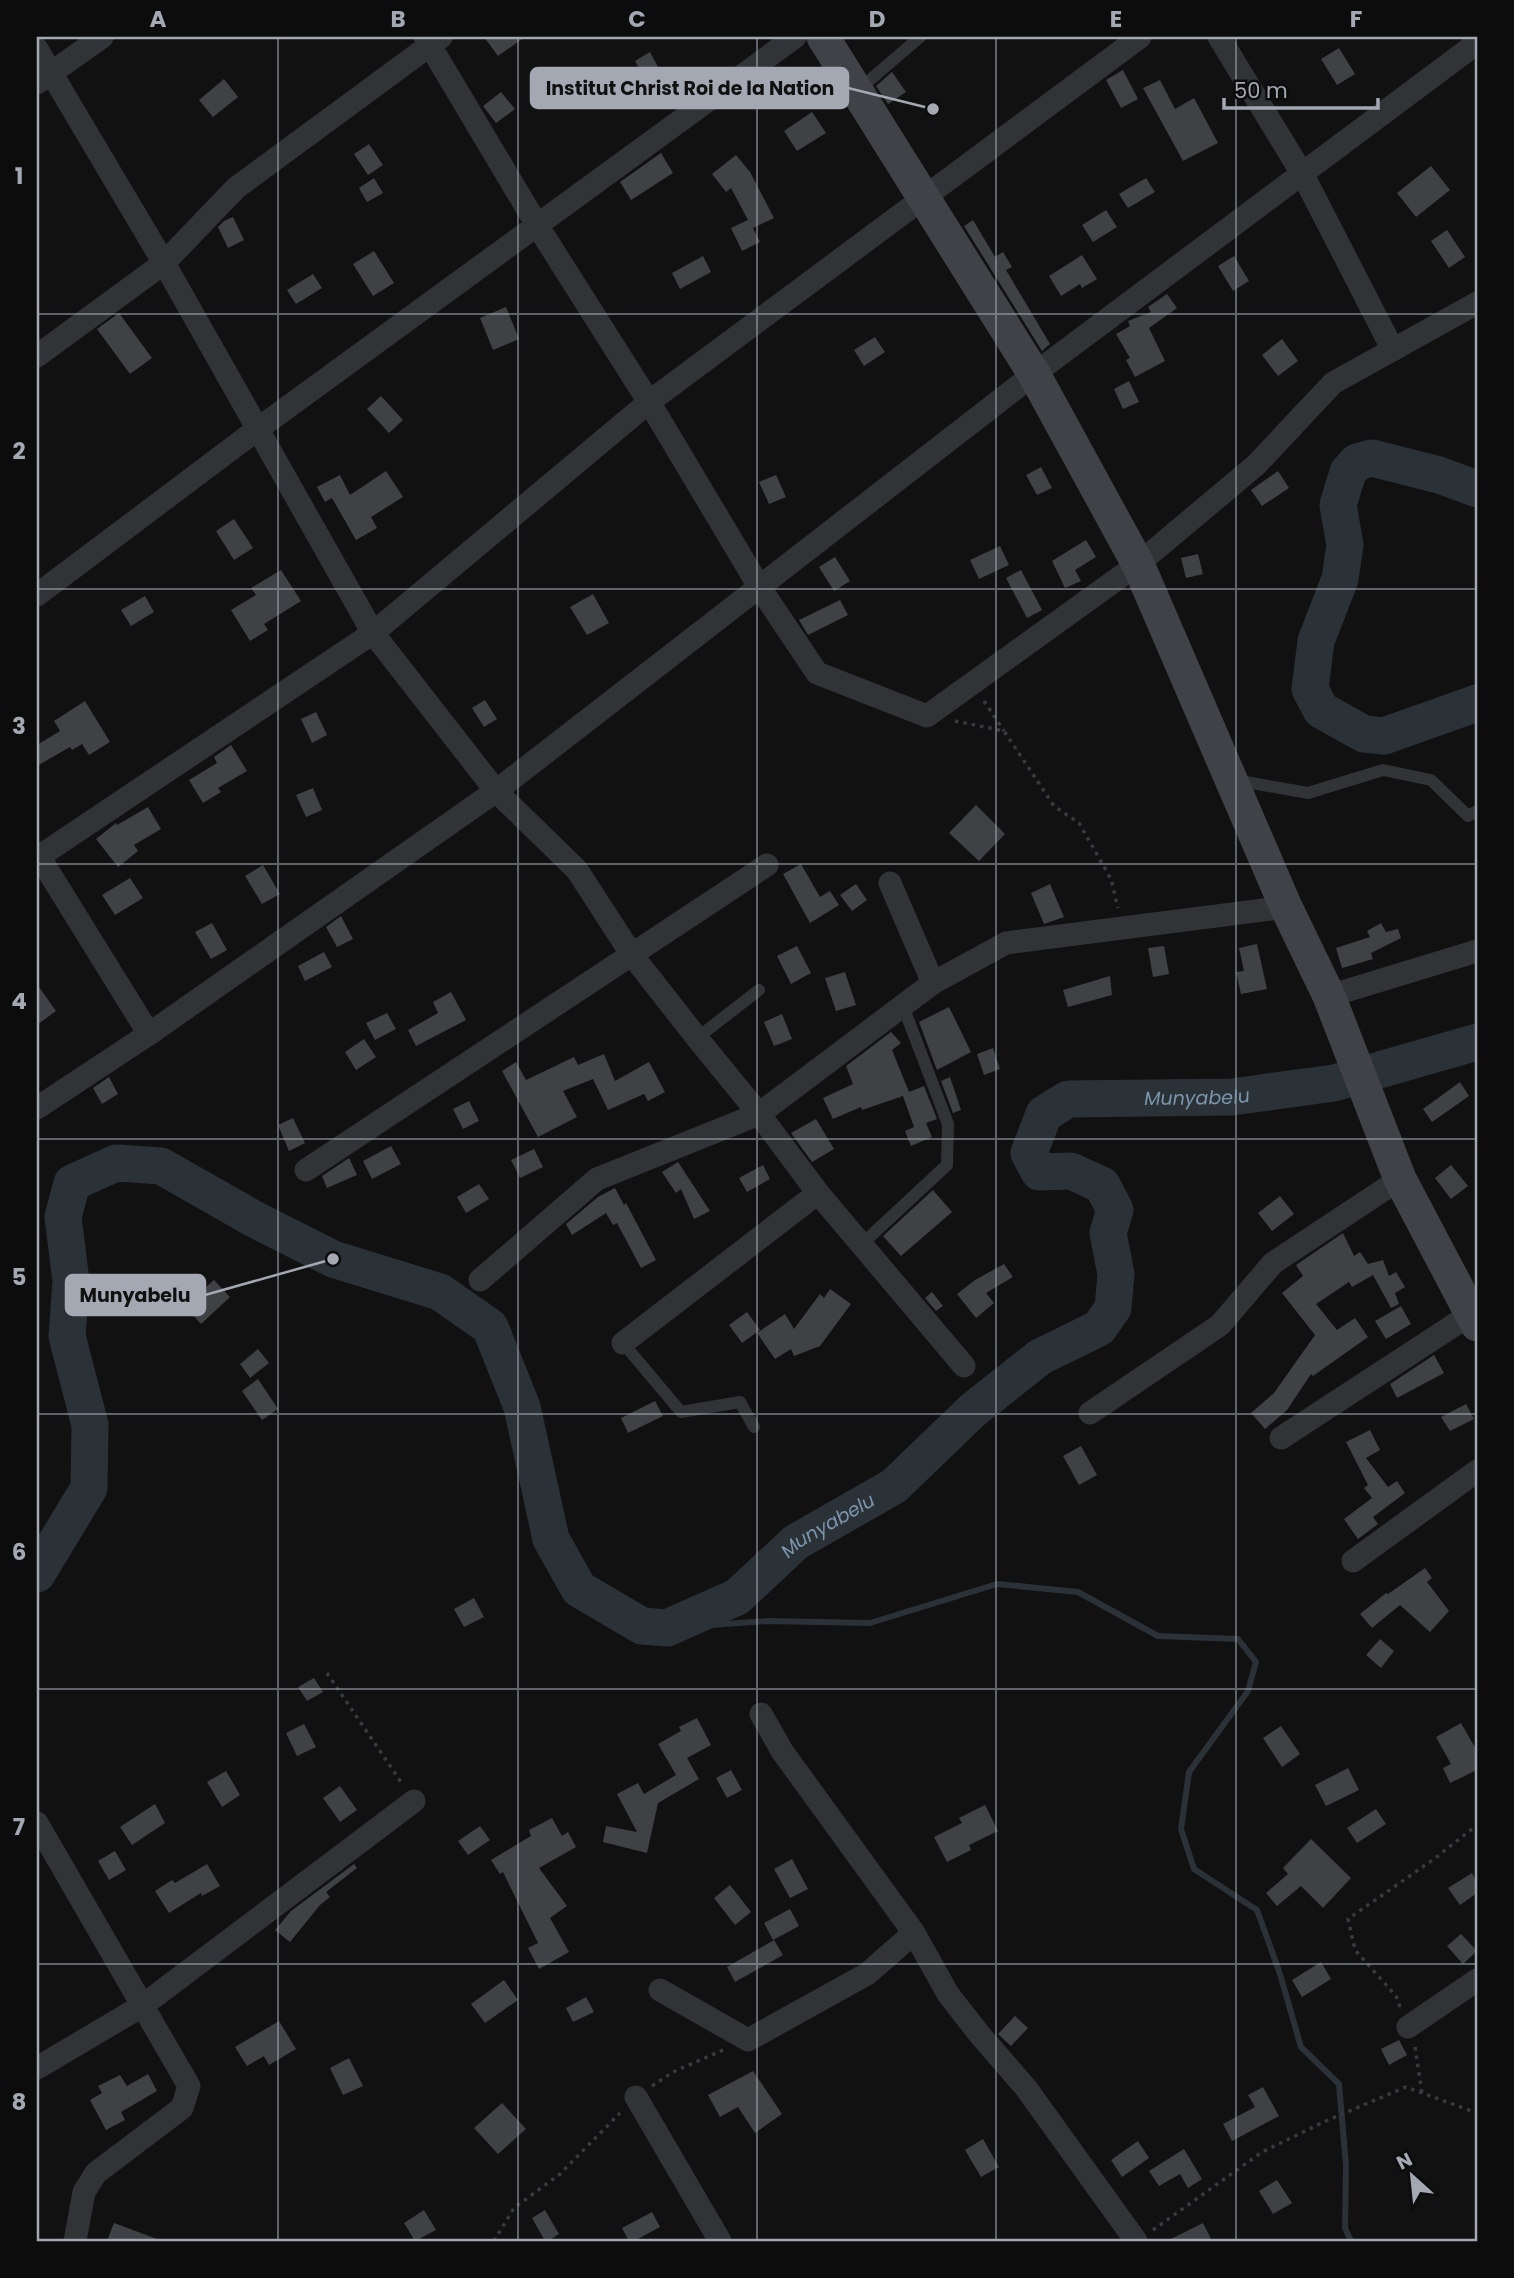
<svg xmlns="http://www.w3.org/2000/svg" width="1514" height="2278" font-family="Poppins,sans-serif">
<rect width="100%" height="100%" fill="#111112"/>
<g fill="none" stroke-linecap="round" stroke-linejoin="round">
<path stroke="#2a3137" stroke-width="6" d="M667 1628 768 1621 870 1623 997 1584 1078 1592 1158 1636 1238 1639 1256 1662 1248 1691 1189 1772 1181 1829 1194 1869 1257 1910 1280 1974 1301 2047 1339 2084 1346 2165 1345 2228 1351 2241"/>
<g stroke="#2a3137" stroke-width="37">
<path d="M1477 489 1439 475 1372 458 1357 462 1348 472 1338 505 1345 545 1340 579 1316 641 1310 689 1321 710 1364 734 1384 736 1477 703"/>
<path id="s1" d="M37 1574 89 1488 90 1425 67 1336 71 1281 63 1217 72 1183 116 1163 161 1166 254 1219 333 1259 440 1292 490 1327 522 1407 551 1539 579 1589 642 1626 667 1628 737 1597 796 1542 894 1486 973 1410 1040 1357 1099 1328 1113 1308 1116 1274 1108 1233 1115 1210 1102 1185 1071 1171 1039 1172 1029 1153 1044 1114 1068 1099 1232 1097 1334 1083 1477 1042"/>
</g>
</g>
<path fill="#404145" d="M484 37H525L498 56Z
M1339 48 1355 74 1337 85 1321 59Z
M650 52 664 78 649 86 635 61Z
M1123 70 1138 99 1121 108 1106 80Z
M892 72 906 92 888 104 876 86Z
M224 79 238 97 213 117 199 100Z
M1160 80 1175 109 1194 98 1218 143 1183 161 1143 88Z
M501 92 515 109 496 123 483 106Z
M812 112 826 133 797 151 784 131Z
M369 144 383 165 368 175 354 154Z
M661 153 673 173 631 200 620 182Z
M736 155 750 172 774 218 753 228 760 242 742 251 731 228 748 220 731 188 726 192 712 174Z
M1431 166 1450 190 1416 217 1397 193Z
M374 178 383 193 367 202 359 188Z
M1146 178 1155 192 1128 208 1119 194Z
M1106 210 1117 227 1093 242 1082 225Z
M233 217 244 240 228 248 218 227 224 221Z
M973 220 995 257 1003 252 1012 267 1006 270 1050 344 1042 351 964 226Z
M1447 230 1465 257 1449 268 1431 241Z
M374 251 394 283 373 296 353 264Z
M1082 255 1097 279 1082 288 1080 284 1061 296 1049 276Z
M703 256 711 272 680 289 672 273Z
M1234 256 1249 281 1233 291 1218 266Z
M313 274 322 288 296 304 287 290Z
M1167 294 1177 308 1149 328 1165 361 1135 377 1126 360 1130 358 1116 334 1130 326 1128 321 1151 312 1148 307Z
M506 307 519 339 493 350 480 318Z
M119 313 152 358 130 374 97 329Z
M875 337 885 352 864 366 854 350Z
M1282 339 1298 361 1278 376 1262 355Z
M1129 381 1139 402 1123 409 1114 389Z
M381 396 403 420 389 433 367 409Z
M1041 467 1052 488 1037 495 1026 475Z
M386 471 403 497 371 517 377 528 356 540 332 498 325 502 317 487 340 475 350 495Z
M1278 471 1289 488 1262 506 1251 490Z
M776 475 786 497 769 504 759 482Z
M234 519 253 548 234 560 216 531Z
M1086 540 1096 557 1075 570 1081 581 1065 588 1052 561Z
M1000 546 1009 565 979 579 970 560Z
M1198 554 1203 574 1186 578 1181 558Z
M835 557 850 581 834 591 819 567Z
M281 570 301 601 264 624 268 630 250 641 231 610 256 595 251 588Z
M1021 570 1042 610 1027 618 1006 578Z
M593 594 609 623 587 635 570 607Z
M145 596 154 612 131 626 121 610Z
M840 600 848 615 808 635 799 620Z
M485 700 497 719 484 727 472 708Z
M85 701 110 742 89 755 82 744 72 750 70 747 37 766V745L60 731 54 721Z
M316 712 327 735 312 743 301 719Z
M231 745 247 771 218 788 221 792 203 803 189 780 217 763 214 757Z
M313 788 322 810 306 817 296 795Z
M976 805 1005 834 979 861 949 833Z
M148 807 161 829 134 845 138 851 118 867 96 839 116 823 117 825Z
M801 864 820 897 830 891 839 905 810 923 783 874Z
M263 865 280 894 262 904 245 876Z
M130 878 143 898 115 915 102 895Z
M856 884 867 900 852 911 840 895Z
M1050 884 1064 917 1044 924 1031 893Z
M341 916 353 939 337 947 326 927Z
M212 923 227 950 211 959 195 932Z
M1381 923 1386 932 1398 929 1401 938 1371 953 1373 959 1342 968 1336 948 1370 937 1367 931Z
M1257 944 1267 989 1241 994 1236 972 1244 971 1239 948Z
M797 946 811 973 791 984 777 956Z
M1164 946 1169 974 1153 977 1148 948Z
M324 952 332 967 305 981 298 966Z
M845 972 856 1005 836 1011 825 978Z
M1110 976 1112 995 1068 1007 1063 990Z
M37 984 56 1011 37 1025Z
M451 992 466 1020 416 1046 408 1030 438 1013 433 1002Z
M949 1007 971 1052 937 1070 919 1022Z
M387 1013 396 1029 375 1040 366 1023Z
M782 1014 792 1039 774 1046 764 1022Z
M891 1032 901 1043 892 1050 909 1092 924 1086 937 1119 926 1123 932 1137 911 1146 905 1131 914 1127 903 1096 862 1110 861 1107 833 1119 823 1098 853 1084 846 1066Z
M364 1039 376 1057 356 1070 345 1052Z
M993 1048 1000 1069 984 1075 977 1054Z
M604 1054 615 1081 649 1062 665 1092 648 1101 644 1094 608 1110 593 1079 563 1091 577 1117 538 1137 502 1071 516 1062 526 1080 574 1057 578 1065Z
M109 1077 118 1094 102 1104 93 1088Z
M950 1077 961 1110 953 1113 941 1081Z
M1460 1082 1469 1096 1432 1122 1423 1109Z
M469 1101 479 1121 463 1129 453 1109Z
M293 1118 305 1143 289 1151 278 1125Z
M816 1119 834 1149 812 1162 791 1133Z
M391 1146 401 1164 372 1179 363 1161Z
M534 1149 543 1167 520 1178 511 1160Z
M349 1158 357 1175 327 1188 322 1176Z
M678 1162 710 1211 694 1219 681 1189 676 1193 662 1172Z
M763 1165 770 1179 747 1192 739 1178Z
M1451 1165 1468 1186 1451 1199 1435 1178Z
M479 1184 489 1199 466 1213 457 1197Z
M615 1188 624 1205 626 1203 656 1260 641 1268 617 1223 613 1225 606 1213 572 1235 566 1224 598 1197Z
M933 1190 952 1212 901 1256 883 1236Z
M1280 1196 1294 1214 1272 1231 1258 1213Z
M1343 1233 1354 1256 1360 1252 1368 1264 1383 1260 1389 1276 1396 1272 1405 1287 1395 1293 1399 1304 1391 1308 1373 1275 1352 1287 1349 1282 1316 1304 1337 1330 1355 1318 1368 1337 1313 1376 1311 1374 1287 1410 1265 1429 1251 1413 1274 1393 1315 1335 1282 1293 1303 1276 1296 1265Z
M1004 1264 1013 1277 986 1293 994 1303 976 1318 957 1294 975 1280Z
M214 1280 230 1297 201 1324 185 1306Z
M830 1289 851 1304 820 1346 794 1356 791 1349 775 1359 757 1333 785 1314 794 1329 820 1294 824 1298Z
M932 1292 943 1306 936 1311 925 1298Z
M1401 1306 1411 1324 1386 1339 1375 1321Z
M747 1312 760 1330 742 1343 729 1325Z
M258 1349 269 1363 250 1378 240 1364Z
M1434 1355 1444 1373 1397 1398 1390 1384Z
M258 1379 278 1409 262 1420 242 1391Z
M655 1401 663 1416 628 1433 621 1418Z
M1466 1404 1474 1419 1450 1431 1441 1417Z
M1370 1430 1380 1450 1366 1458 1388 1487 1397 1481 1405 1493 1373 1517 1378 1524 1358 1539 1344 1519 1372 1498 1364 1488 1368 1485 1346 1442Z
M1081 1446 1097 1475 1079 1485 1063 1456Z
M1425 1568 1432 1578 1427 1582 1449 1611 1430 1632 1400 1605 1372 1628 1360 1614 1386 1593 1388 1594Z
M474 1598 484 1617 464 1627 454 1609Z
M1380 1639 1394 1651 1381 1668 1366 1655Z
M314 1678 323 1692 307 1701 298 1687Z
M697 1718 711 1745 687 1758 699 1779 658 1803 647 1853 603 1842 606 1826 637 1832 617 1794 638 1783 644 1794 676 1775 658 1744 681 1731 679 1727Z
M1461 1723 1477 1751V1770L1450 1783 1443 1768 1451 1764 1436 1737Z
M304 1724 316 1747 297 1756 286 1733Z
M1281 1726 1300 1754 1282 1767 1263 1738Z
M1348 1768 1359 1790 1326 1806 1315 1785Z
M731 1770 742 1790 727 1798 716 1778Z
M226 1771 240 1795 222 1807 207 1782Z
M340 1786 357 1810 340 1822 323 1798Z
M155 1804 165 1823 132 1845 120 1827Z
M985 1805 998 1831 969 1845 971 1850 947 1862 934 1837 962 1823 959 1818Z
M1376 1809 1386 1824 1357 1843 1347 1828Z
M552 1818 562 1836 568 1832 576 1847 539 1868 567 1906 550 1918 569 1952 539 1969 528 1948 538 1943 503 1872 500 1874 491 1860 531 1836 529 1830Z
M480 1826 490 1840 468 1855 458 1841Z
M1311 1839 1351 1878 1323 1908 1301 1886 1277 1906 1266 1893 1288 1874 1283 1868Z
M115 1851 126 1870 109 1880 98 1861Z
M792 1859 808 1889 790 1898 774 1869Z
M207 1864 220 1886 202 1896 201 1893 169 1913 155 1891 172 1880 175 1883Z
M354 1864 357 1868 326 1892 330 1897 320 1905 290 1942 275 1930 291 1911Z
M1472 1873 1477 1882V1893L1460 1905 1448 1888Z
M730 1885 751 1912 735 1925 714 1898Z
M790 1909 799 1926 773 1940 764 1923Z
M1461 1934 1477 1951 1463 1964 1447 1946Z
M774 1940 783 1955 735 1982 727 1967Z
M1321 1962 1331 1979 1302 1997 1292 1980Z
M504 1980 518 2000 485 2023 471 2004Z
M586 1997 594 2012 573 2022 566 2008Z
M1015 2016 1028 2028 1011 2046 998 2034Z
M279 2021 296 2049 269 2065 264 2056 247 2066 235 2047Z
M1399 2040 1407 2055 1389 2065 1381 2049Z
M349 2058 363 2086 343 2095 330 2068Z
M753 2071 782 2114 755 2133 738 2107 720 2117 708 2095Z
M148 2074 157 2091 121 2112 125 2120 106 2130 90 2100 102 2093 98 2086 120 2075 127 2086Z
M1263 2087 1279 2116 1232 2141 1223 2124 1255 2107 1248 2095Z
M502 2103 526 2129 498 2154 474 2128Z
M983 2139 999 2167 981 2177 965 2150Z
M1138 2141 1149 2158 1122 2177 1111 2160Z
M1184 2149 1202 2179 1188 2188 1180 2174 1159 2186 1149 2171Z
M1277 2180 1292 2203 1273 2214 1259 2191Z
M424 2210 436 2230 415 2241 404 2223Z
M545 2210 559 2234 548 2241H545L532 2218Z
M652 2212 660 2227 634 2241H629L622 2228Z
M114 2223 157 2239V2241H107Z
M1203 2223 1212 2241H1167Z"/>
<g fill="none" stroke-linecap="round" stroke-linejoin="round">
<path stroke="#383a3e" stroke-width="3.5" stroke-dasharray="3.5 5" stroke-linecap="butt" d="M984 701 1004 731
M955 721 1004 731 1054 806 1079 823 1111 879 1118 908
M327 1673 403 1785
M1400 2007 1396 1996 1355 1950 1348 1919 1434 1859 1477 1825
M1415 2047 1422 2093
M652 2086 673 2072 723 2050
M1153 2230 1262 2152 1328 2120 1406 2087 1477 2113
M494 2241 514 2208 560 2174 620 2113"/>
<path stroke="#323337" stroke-width="12" d="M857 91 920 37
M1235 780 1308 793 1383 770 1431 780 1468 816 1477 811
M697 1038 759 990
M862 1244 947 1165 948 1124 903 1006
M623 1343 681 1412 740 1402 754 1427"/>
<path stroke="#323337" stroke-width="23" d="M425 37 537 225 649 402 760 588 817 673 927 716 1138 564 1256 465 1333 383 1477 303
M1219 37 1303 175 1393 350
M37 49 164 263 373 633 496 791 577 870 632 955 697 1038 759 1114 818 1193 964 1366
M37 83 102 37
M37 356 164 263 236 188 441 37
M37 595 259 428 795 37
M37 853 149 1034
M37 858 373 633 649 402 1140 37
M890 883 933 983
M1329 996 1477 951
M37 1108 149 1034 496 791 1034 374 1477 43
M306 1170 767 865
M480 1280 597 1179 759 1114 933 983 1006 943 1286 907
M623 1343 818 1193
M1090 1413 1220 1325 1273 1263 1400 1179
M1281 1438 1471 1314 1477 1307
M1353 1561 1477 1471
M761 1714 782 1751 914 1933 948 1994 980 2035 1026 2088 1136 2241
M37 1823 189 2086 182 2108 96 2173 84 2192 75 2241
M660 1990 748 2040 867 1974 914 1933
M1408 2027 1477 1980
M37 2068 142 2006 414 1801
M636 2097 720 2241"/>
<path stroke="#404247" stroke-width="33" d="M823 37 1034 374 1138 564 1286 907 1329 996 1400 1179 1477 1325"/>
</g>
<path fill="none" stroke="#a3a8b2" stroke-width="2" stroke-opacity="0.55" d="M278 37V2241M518 37V2241M757 37V2241M996 37V2241M1236 37V2241M37 314H1477M37 589H1477M37 864H1477M37 1139H1477M37 1414H1477M37 1689H1477M37 1964H1477"/>
<g text-anchor="middle" dominant-baseline="central" stroke-width="6" stroke-linejoin="round" paint-order="stroke">
<g font-size="19" font-style="italic" fill="#7c95ab" stroke="#0c0c0d">
<text stroke="none"><textPath href="#s1" startOffset="2219">Munyabelu</textPath></text>
<text stroke="none"><textPath href="#s1" startOffset="1442">Munyabelu</textPath></text>
</g>
</g>
<path fill="none" stroke="#a3a8b2" stroke-width="2.5" d="M933 109L848 88M333 1259L205 1295"/>
<g fill="#a3a8b2" stroke="#0c0c0d" stroke-width="2.5">
<circle cx="933" cy="109" r="7"/>
<circle cx="333" cy="1259" r="7"/>
</g>
<g fill="#a3a8b2" stroke="#a3a8b2" stroke-width="2.5">
<rect x="531" y="68" width="317" height="40" rx="7"/>
<rect x="66" y="1275" width="139" height="40" rx="7"/>
</g>
<g font-size="19" text-anchor="middle" font-weight="bold" fill="#111">
<text x="690" y="95">Institut Christ Roi de la Nation</text>
<text x="135" y="1302">Munyabelu</text>
</g>
<rect width="1514" height="2278" fill="none" stroke="#0c0c0d" stroke-width="77"/>
<g transform="translate(1412 2176) rotate(333)" stroke="#0c0c0d" stroke-width="5" paint-order="stroke">
<path d="M0-5L12 26L0 18L-12 26Z" fill="#a3a8b2"/>
<text y="-10" font-size="19" font-weight="bold" text-anchor="middle" fill="#a3a8b2">N</text>
</g>
<path d="M1224 98v10h154v-10" fill="none" stroke="#a3a8b2" stroke-width="3.5"/>
<text x="1234" y="98" font-size="21" fill="#a3a8b2" stroke="#0c0c0d" stroke-width="5" paint-order="stroke">50 m</text>
<rect x="38" y="38" width="1438" height="2202" fill="none" stroke="#a3a8b2" stroke-width="2.5"/>
<g font-size="23" text-anchor="middle" font-weight="bold" fill="#a3a8b2">
<text x="158" y="27">A</text>
<text x="398" y="27">B</text>
<text x="637" y="27">C</text>
<text x="877" y="27">D</text>
<text x="1116" y="27">E</text>
<text x="1356" y="27">F</text>
<text x="19" y="184">1</text>
<text x="19" y="459">2</text>
<text x="19" y="734">3</text>
<text x="19" y="1009">4</text>
<text x="19" y="1285">5</text>
<text x="19" y="1560">6</text>
<text x="19" y="1835">7</text>
<text x="19" y="2110">8</text>
</g>
</svg>
